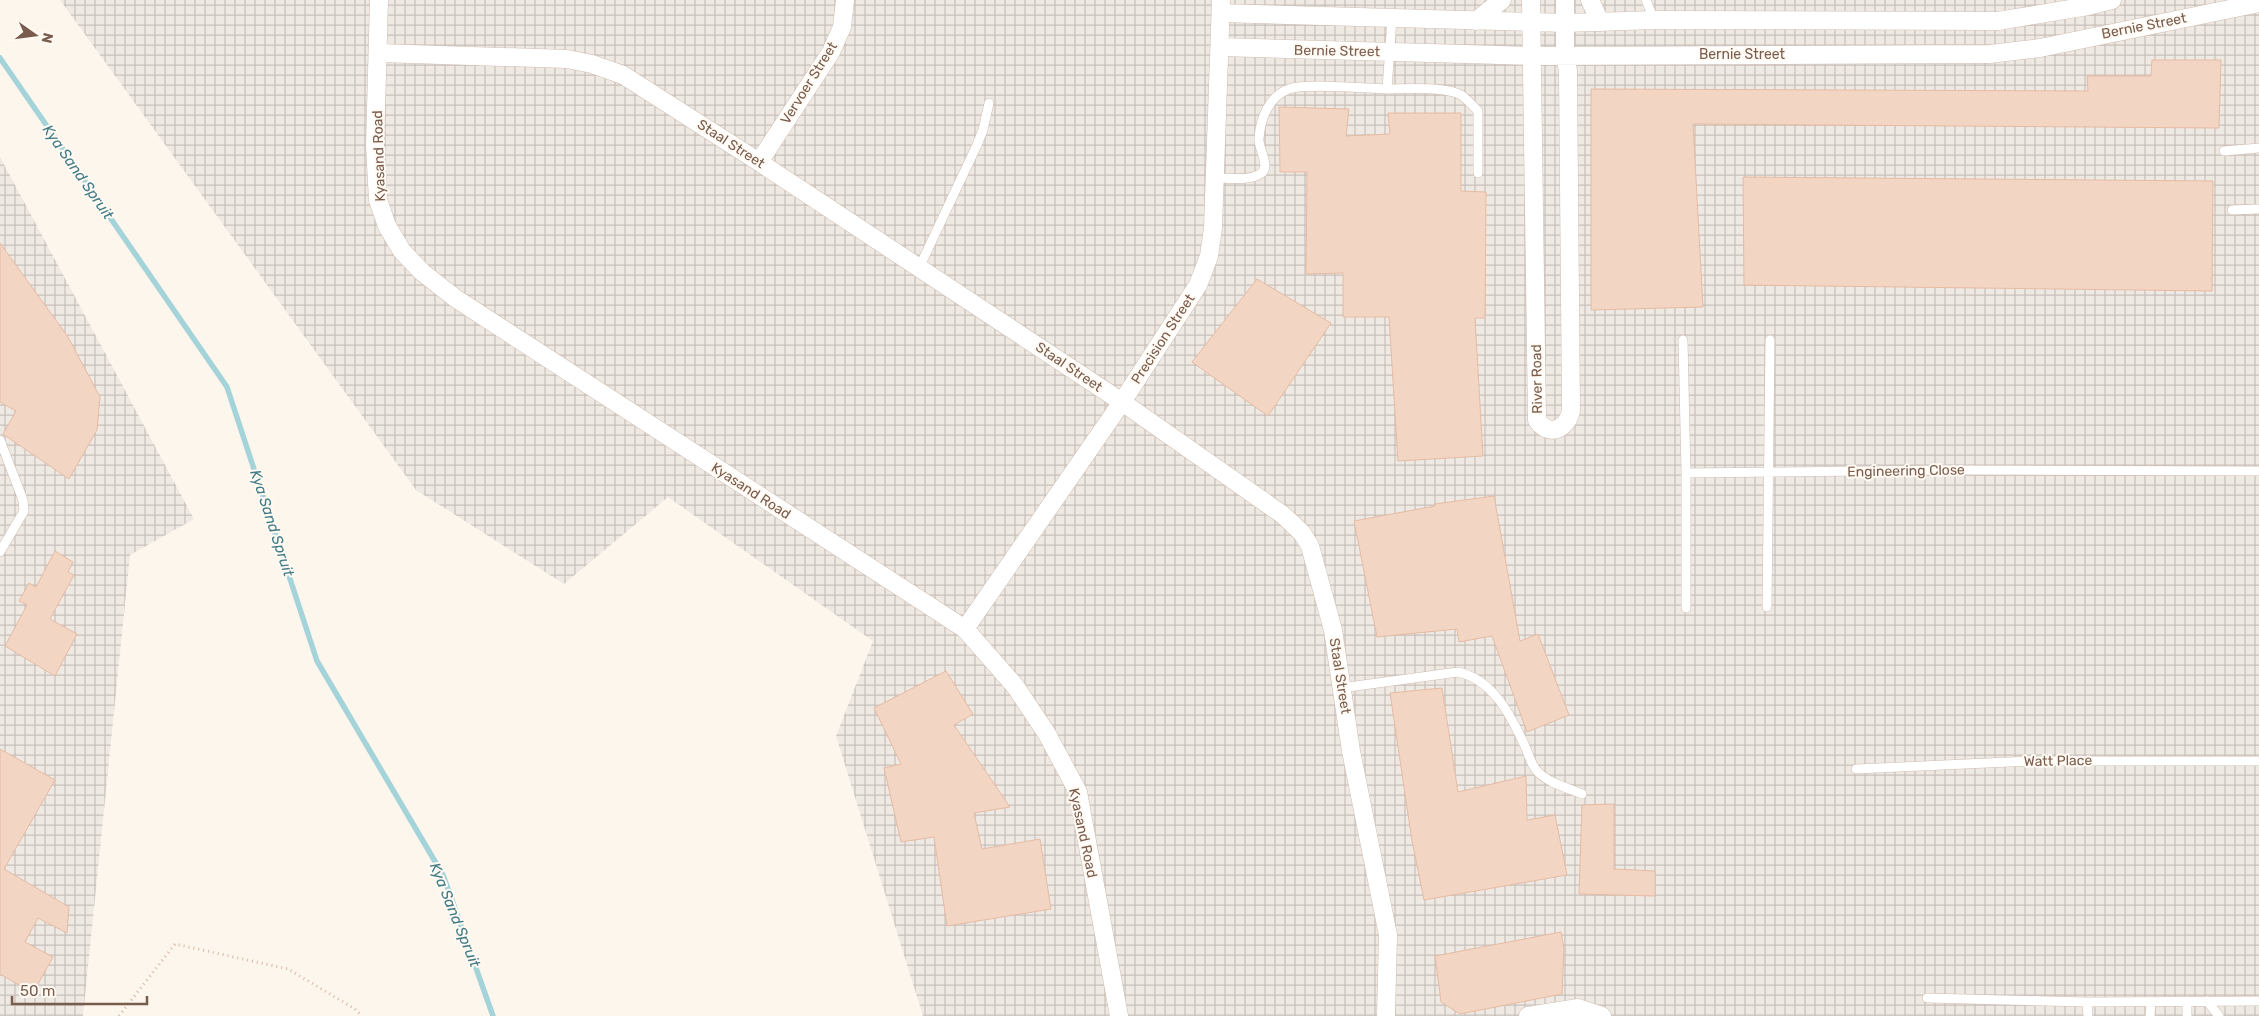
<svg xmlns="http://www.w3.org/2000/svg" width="2259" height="1016" font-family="Rubik,sans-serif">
<defs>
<pattern id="industrial-grid" width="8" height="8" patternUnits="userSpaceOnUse" patternTransform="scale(1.25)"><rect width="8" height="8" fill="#efe9e4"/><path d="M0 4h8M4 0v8" fill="none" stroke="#c7c0bb"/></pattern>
</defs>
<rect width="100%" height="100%" fill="#fdf6ec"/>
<path fill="url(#industrial-grid)" d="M60 0H2259V1016H923L836 736 873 641 668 497 564 584 416 490Z
M0 157 194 519 130 555 83 1016H0Z"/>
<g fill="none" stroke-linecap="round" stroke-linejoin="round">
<path stroke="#a5d3da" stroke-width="5.5" d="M0 58 227 387 317 661 443 875 493 1016"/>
</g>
<path fill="#f3d5c3" stroke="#e6bba3" d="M2152 60H2221L2219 128 1693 124 1703 307 1591 310V89L2088 91 2087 76H2151Z
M1279 107 1349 109 1346 136 1390 134 1388 113H1461V191L1486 192 1485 318H1475L1483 456 1398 461 1389 317H1343V273L1306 274 1307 172H1280Z
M1743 177 2213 181 2212 291 1744 285Z
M0 243 68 337 100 397 97 430 69 479 3 434 16 411 0 402Z
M1257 279 1331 323 1268 416 1192 362Z
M1494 496 1520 641 1538 634 1569 715 1527 732 1492 636 1459 642 1457 629 1377 637 1354 521 1435 506V504Z
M55 551 73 562 68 572 74 575 50 619 77 634 55 676 5 646 27 605 19 601 29 583 36 587Z
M946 671 973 714 954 725 1010 807 974 813 982 849 1040 839 1051 909 947 926 934 837 901 842 884 768 901 764 874 708Z
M1442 688 1458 792 1526 776 1527 820 1555 815 1567 875 1424 900 1412 841 1390 693Z
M0 749 55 780 4 869 69 907 67 933 38 918 25 942 53 957 33 993 0 974Z
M1614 804V869L1655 871V896L1579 894 1582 805Z
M1561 932 1564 949 1562 994 1460 1014 1441 1002 1435 956Z"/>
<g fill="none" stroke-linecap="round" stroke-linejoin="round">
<defs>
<path id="lane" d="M1646 0 1654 20
M1392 19 1387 89C1406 89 1446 86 1461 95 1467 99 1473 106 1478 111V173
M2224 151 2259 148
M1215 178C1227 178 1249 181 1260 174 1272 168 1258 148 1259 139 1260 119 1269 96 1289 89 1305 83 1366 88 1387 89
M2232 210 2259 209
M919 268 977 145 983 130 989 103
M1683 340 1686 473
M0 440 23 500 24 511 0 552
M1767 607 1770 340
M1686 608V473L1950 470 2259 471
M1341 688 1458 672C1493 680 1510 714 1524 744 1528 752 1531 765 1537 771 1548 783 1568 788 1582 794
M1856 769 2031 761H2259
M1927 998 2087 1002 2259 1001
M2187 1001V1016
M2207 1001 2219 1016
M2087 1002 2088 1016
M2150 1016 2151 1002"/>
<path id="street" d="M379 0 375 146 378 200 387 226 402 251 422 272 455 298 965 629 1015 686 1047 734 1078 792 1119 1016
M1531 0 1537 420C1549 438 1567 429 1571 411L1568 71 1565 55V0
M1590 0 1600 22
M1221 13 1565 23 1654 20 1998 21 2088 6 2112 0
M1476 21 1502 0
M1220 47 1531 56 1990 54 2040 48 2259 3
M379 53 567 59 592 64 623 75 759 162 1122 402 1283 515 1302 533 1310 546 1333 630 1351 751 1388 935 1386 1016
M759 162 831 52 842 27 845 0
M965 629 1122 402 1198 285 1209 256 1213 228 1221 0
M1528 1016 1578 1008 1602 1016"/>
</defs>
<use href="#lane" stroke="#d1beb0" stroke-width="10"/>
<use href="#street" stroke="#d1beb0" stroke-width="19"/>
<path stroke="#d9b8a5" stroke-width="3" stroke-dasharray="1 4" stroke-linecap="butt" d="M119 1016 175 944 288 969 355 1009 362 1016"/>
<use href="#lane" stroke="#fff" stroke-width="9"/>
<use href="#street" stroke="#fff" stroke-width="18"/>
</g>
<g text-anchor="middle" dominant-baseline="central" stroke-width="4" stroke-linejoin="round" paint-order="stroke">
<g font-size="14" fill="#7a5c4d" stroke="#fffaf3">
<text transform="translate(2144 26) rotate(-11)">Bernie Street</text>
<text transform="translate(1337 51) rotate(1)">Bernie Street</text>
<text x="1742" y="54">Bernie Street</text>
<text transform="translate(809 83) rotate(-58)">Vervoer Street</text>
<text transform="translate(731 144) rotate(33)">Staal Street</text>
<text transform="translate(379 156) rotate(-92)">Kyasand Road</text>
<text transform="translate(1163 339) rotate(-57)">Precision Street</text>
<text transform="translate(1069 367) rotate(34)">Staal Street</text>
<text transform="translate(1537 379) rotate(-91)">River Road</text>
<text transform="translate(1906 471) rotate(-1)">Engineering Close</text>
<text transform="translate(751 491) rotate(33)">Kyasand Road</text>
<text transform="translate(1340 676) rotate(81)">Staal Street</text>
<text transform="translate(2058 761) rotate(-1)">Watt Place</text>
<text transform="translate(1083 833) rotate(78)">Kyasand Road</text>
</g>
<g font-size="15" font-style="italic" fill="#437c86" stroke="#fffaf3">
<text transform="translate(78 172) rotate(55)">Kya Sand Spruit</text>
<text transform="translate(272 523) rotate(72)">Kya Sand Spruit</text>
<text transform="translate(455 915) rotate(68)">Kya Sand Spruit</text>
</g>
</g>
<g transform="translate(35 35) rotate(104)" stroke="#fffaf3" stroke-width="4" paint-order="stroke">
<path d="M0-4L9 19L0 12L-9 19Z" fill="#7a5c4d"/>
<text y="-8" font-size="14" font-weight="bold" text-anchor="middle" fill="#7a5c4d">N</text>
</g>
<path d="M12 996v8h135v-8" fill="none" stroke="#7a5c4d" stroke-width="2.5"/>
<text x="20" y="996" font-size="15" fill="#7a5c4d" stroke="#fffaf3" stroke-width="4" paint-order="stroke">50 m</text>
</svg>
